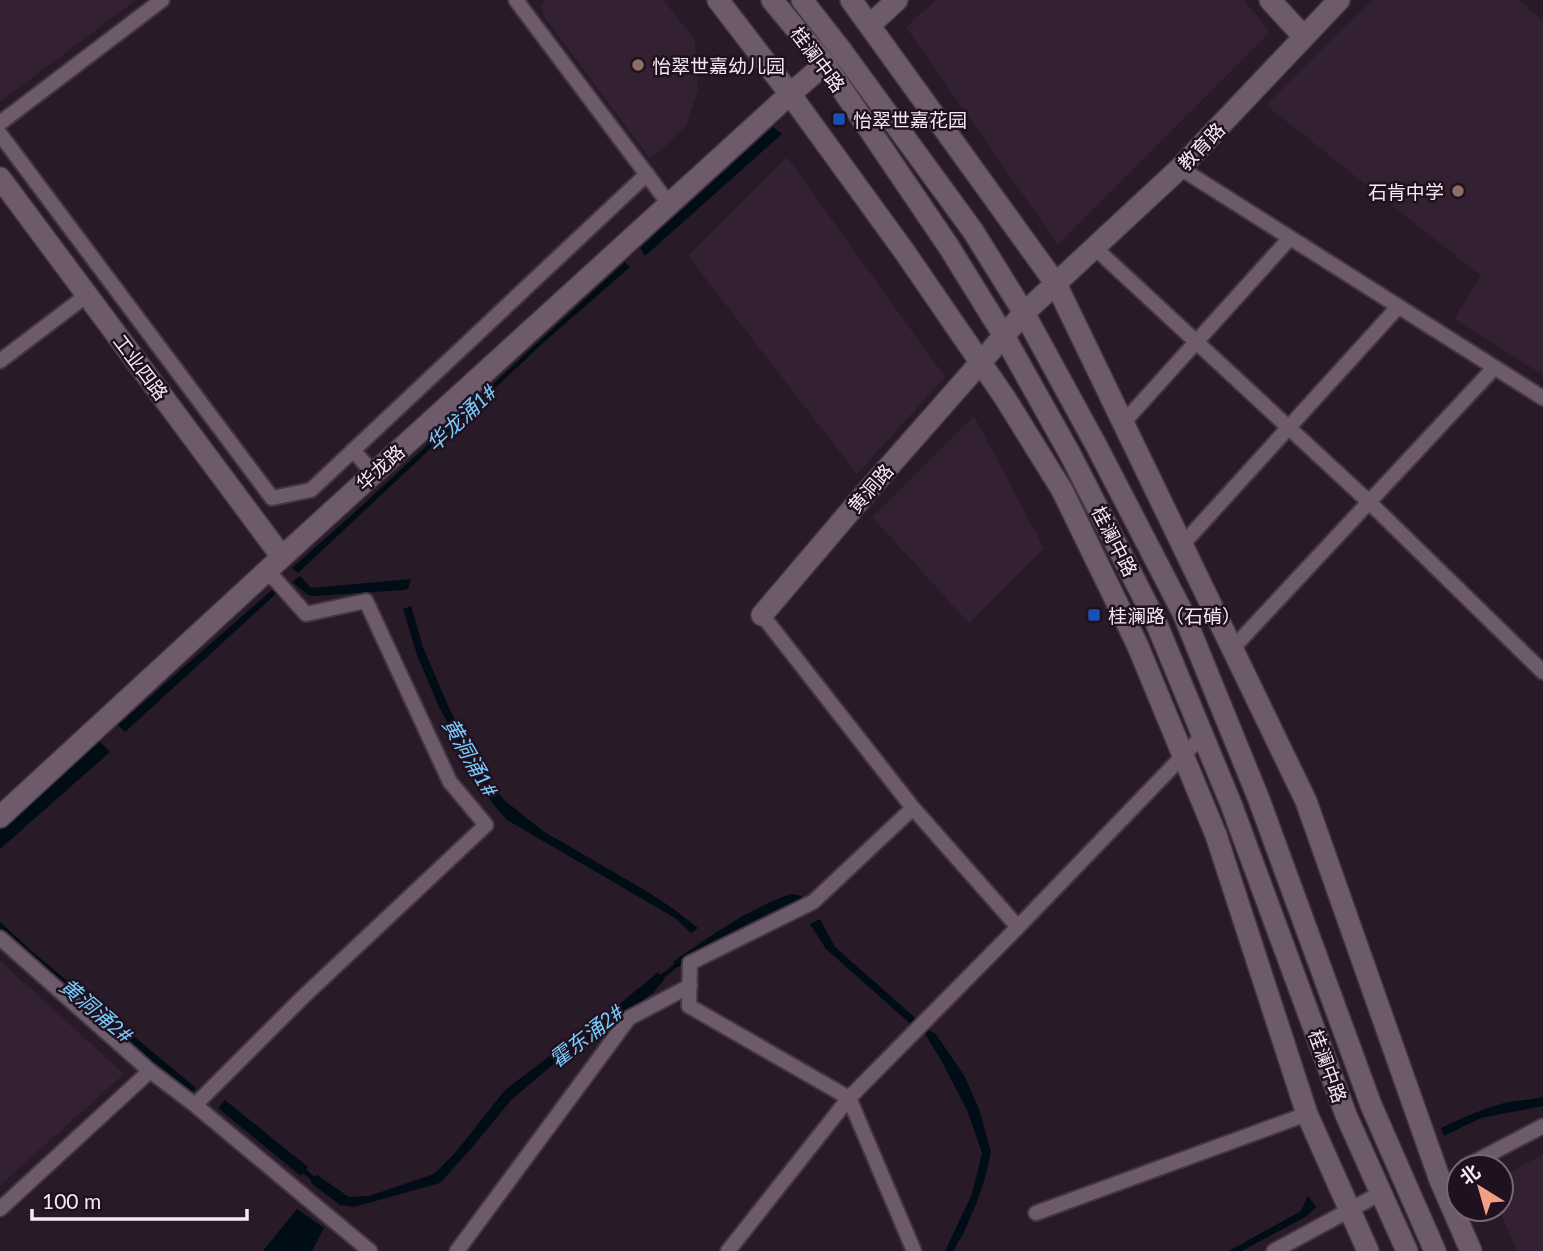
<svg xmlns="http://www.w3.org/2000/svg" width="1543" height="1251" font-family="Lato,'Noto Sans SC',sans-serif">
<rect width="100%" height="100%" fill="#291a28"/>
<path fill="#342033" d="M0 0H136L0 102Z
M546 0H663L695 40 698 90 687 124 669 143 650 159 543 15 541 4Z
M936 0H1244L1270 32 1058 245 906 27Z
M1372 0H1519L1543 21V375L1454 319 1481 276 1266 105Z
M787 157 945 377 857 474 688 256Z
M974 416 1044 548 969 623 872 517Z
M0 961 124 1074 0 1185Z
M1543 1154V1251H1517L1499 1209H1501V1177Z"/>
<path fill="#010d16" d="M773 127 782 134 645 256 640 248Z
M625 262 630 267 543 343 298 573 292 568 355 512Z
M300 576 311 588 411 579 408 589 403 590 315 596 308 595 292 582Z
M272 590 277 593 125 732 118 725Z
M411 606 423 647 449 708 490 783 505 801 543 831 648 892 675 910 698 928 691 933 675 918 507 820 492 803 475 774 439 707 417 655 403 609Z
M99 741 110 752 0 849V829L90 745Z
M791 894 802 896 801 901 798 906 782 907 678 967 674 966V961C711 936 749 908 791 894Z
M820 919 835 947 920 1022 914 1027 826 949 810 924Z
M0 922 36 955 196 1088 189 1095 31 958 0 933Z
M658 972 664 980 653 993 597 1033 590 1042 556 1062 512 1099 469 1151 440 1183 354 1207 340 1205 311 1183 312 1178 317 1175 349 1197 369 1196 434 1174 455 1153 505 1090 564 1045 586 1032Z
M928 1030 935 1033 964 1075 979 1109 991 1152 985 1178 977 1202 963 1234 953 1251H945L972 1194 982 1153 967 1110 941 1060 925 1034Z
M1543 1097V1106L1481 1118 1444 1136 1441 1128C1462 1118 1482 1109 1504 1103 1517 1100 1530 1100 1543 1097Z
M225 1100 308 1167 301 1176 218 1108Z
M1308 1196 1316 1207 1307 1216 1242 1251H1229L1301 1211Z
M297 1209 324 1228 312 1251H263Z"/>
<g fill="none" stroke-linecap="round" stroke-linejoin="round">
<path stroke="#010d16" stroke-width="4.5" d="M660 978 678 964
M302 1169 316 1181"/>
<defs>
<path id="street" d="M516 0 669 204
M0 123 162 0
M0 134 272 498 311 490 647 174
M1180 168 1543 398
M1095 248 1369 502 1543 672
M0 361 87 295
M1123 423 1290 238
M353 450 373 473
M1182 545 1398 307
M762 615 913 808 1018 927 1203 735
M1232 649 1494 368
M913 808 813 902 690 963 689 1006 849 1098 1018 927
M0 938 150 1071 0 1209
M150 1071 195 1105 303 997 486 825 450 782 366 601 306 614 267 570
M195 1105 370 1251
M1465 1167 1543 1126
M1036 1213 1307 1114
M457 1251 629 1018 690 986
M728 1251 849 1098 914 1251
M1274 1251 1381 1193"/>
<path id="secondary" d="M718 0 790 94 904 251 1005 398 1062 490 1137 644 1216 835 1307 1114 1368 1251
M772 0 825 64 949 247 1004 336 1070 454 1155 620 1231 804 1346 1115 1407 1251
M802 0 841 50 973 231 1024 313 1096 445 1183 613 1258 797 1371 1105 1435 1251
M851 0 1056 284 1306 801 1440 1180 1471 1251
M1270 0 1304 37
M870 25 897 0
M0 178 282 557
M762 615 864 495 1024 313 1180 168 1339 0
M0 817 282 557 790 94 825 64"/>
</defs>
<use href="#street" stroke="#433743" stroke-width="18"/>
<use href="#secondary" stroke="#433743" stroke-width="24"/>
<use href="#street" stroke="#6d5b6c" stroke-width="14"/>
<use href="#secondary" stroke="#6d5b6c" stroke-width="21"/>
</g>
<g fill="#8d6e63" stroke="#1f111f" stroke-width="2.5">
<circle cx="638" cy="65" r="7"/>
<circle cx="1458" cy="191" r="7"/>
</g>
<g fill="#1a4fb4" stroke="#1f111f" stroke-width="2.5">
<rect x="832" y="112" width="14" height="14" rx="3.5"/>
<rect x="1087" y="608" width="14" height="14" rx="3.5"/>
</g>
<g text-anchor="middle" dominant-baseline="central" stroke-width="5" stroke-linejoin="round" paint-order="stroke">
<g font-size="19" fill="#f5eaf4" stroke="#1f111f">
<text transform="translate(818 59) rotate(53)">桂澜中路</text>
<text transform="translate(1201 146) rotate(-46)">教育路</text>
<text transform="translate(141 367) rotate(53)">工业四路</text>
<text transform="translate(380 467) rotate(-42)">华龙路</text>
<text transform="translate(870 488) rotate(-49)">黄洞路</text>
<text transform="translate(1115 541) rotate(63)">桂澜中路</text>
<text transform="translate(1328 1066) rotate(70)">桂澜中路</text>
</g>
<g font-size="19" fill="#f5eaf4" stroke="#1f111f" text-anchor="start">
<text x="652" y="65">怡翠世嘉幼儿园</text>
<text x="853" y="119">怡翠世嘉花园</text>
<text x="1444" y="191" text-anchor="end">石肯中学</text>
<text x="1108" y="615">桂澜路（石𬒔）</text>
</g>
<g font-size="21" font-style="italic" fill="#78cbfa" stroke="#1f111f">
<text transform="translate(461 417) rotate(-43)">华龙涌1#</text>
<text transform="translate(471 757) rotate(60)">黄洞涌1#</text>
<text transform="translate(97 1010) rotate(40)">黄洞涌2#</text>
<text transform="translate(586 1035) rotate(-38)">霍东涌2#</text>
</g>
</g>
<g transform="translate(1480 1188) rotate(323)"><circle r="33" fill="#1f111f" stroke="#756874" stroke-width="2"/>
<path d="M0-5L12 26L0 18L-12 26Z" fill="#f39f84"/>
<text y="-10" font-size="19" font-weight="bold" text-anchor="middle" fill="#f5eaf4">北</text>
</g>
<path d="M32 1209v10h215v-10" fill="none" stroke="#f5eaf4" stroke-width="3.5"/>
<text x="42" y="1209" font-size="21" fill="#f5eaf4" stroke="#1f111f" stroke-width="5" paint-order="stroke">100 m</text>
</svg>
